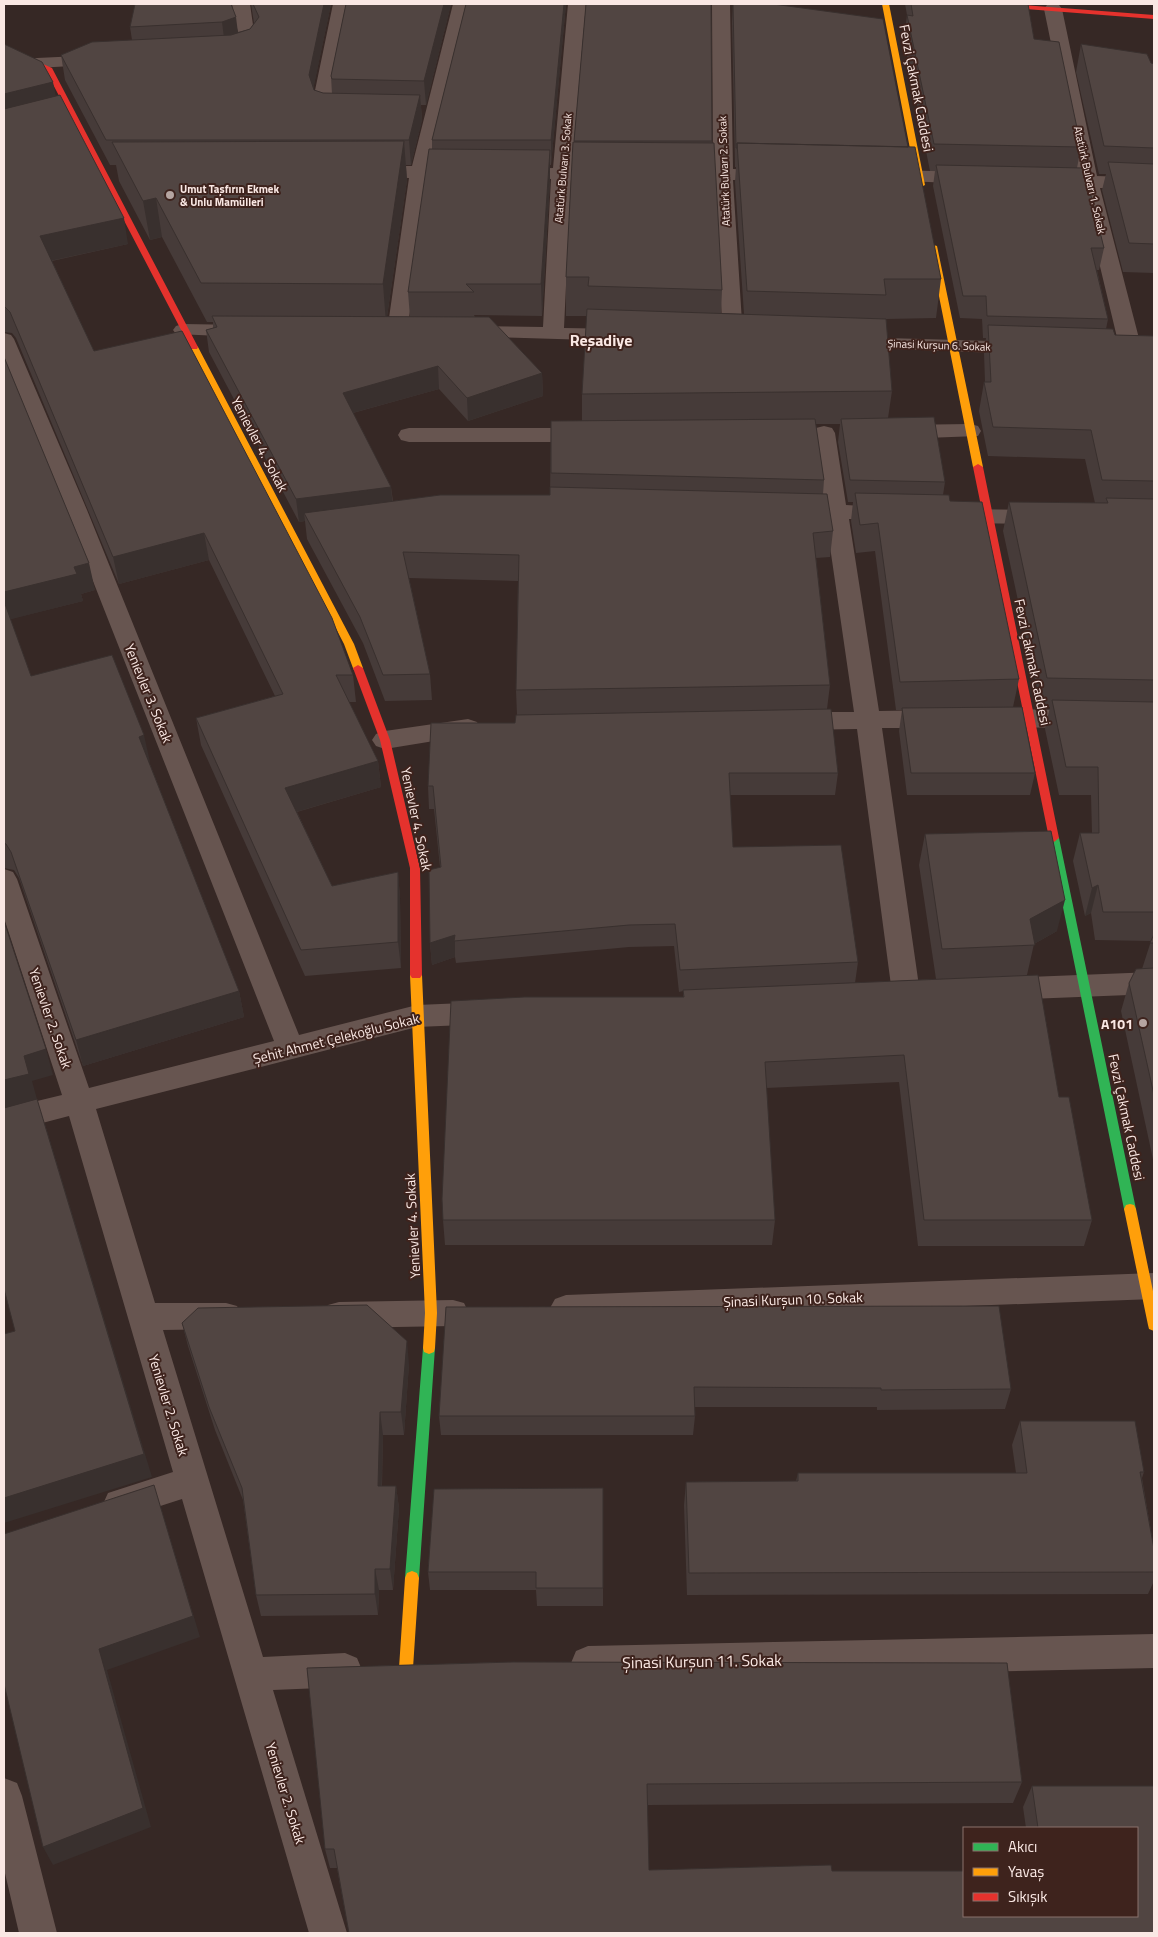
<svg xmlns="http://www.w3.org/2000/svg" width="1158" height="1937" font-family="'Titillium Web',sans-serif">
<rect width="100%" height="100%" fill="#362825"/>
<g fill="none" stroke-linecap="round" stroke-linejoin="round">
<path fill="#675550" fill-rule="evenodd" d="M232 4H250L253 25 260 40C252 52 239 59 224 56L221 52C226 45 237 47 242 40L235 25Z
M333 4H351L331 100 333 104 352 106 354 110 352 114H318L313 100Z
M453 4H471L431 166 470 168 473 172 470 176 429 178 407 332 404 336 397 338 390 336 387 332 409 178 361 176 358 172 361 168 368 166H412Z
M568 4H586L572 168 615 170 618 174 615 178 571 179 564 328 623 329 630 331 633 335 630 339 623 341 459 336 456 332 459 328 466 326 543 327 551 179 506 177 503 173 506 169 553 168Z
M712 4H730L733 169 780 171 783 175 780 179 733 180 743 338 740 342 733 344 726 342 723 338 714 180 671 178 668 174 671 170 713 169Z
M1053 4 1059 5 1062 9 1097 176 1154 178V190L1100 188 1142 350 1138 354 1131 356 1124 354 1120 350 1081 187 1044 184 1041 180 1044 176 1078 175 1044 9 1047 5Z
M100 55 106 56 109 60 106 64 37 68 31 67 28 63 31 59 37 58Z
M891 170 973 172 980 174 983 178 980 182 973 184 884 180 881 176 884 172Z
M183 324 243 325 250 327 253 331 250 335 243 337 176 334 173 330 176 326Z
M4 333 11 335 14 339 87 510 299 1035 417 1005 488 1002 498 1005 502 1013 498 1021 488 1024 417 1027 96 1109 155 1303H226L237 1306 242 1316 237 1326 226 1329 163 1330 263 1657 345 1653 357 1658 362 1670 357 1682 345 1687 273 1690 347 1933H309L182 1499 120 1519 108 1515 103 1504 108 1493 173 1472 69 1116 4 1133V1109L62 1095 4 918V869L13 872 17 879 89 1088 274 1041 65 510 4 364Z
M851 337 1023 342 1030 344 1034 348 1030 352 1023 354 844 347 841 343 844 339Z
M970 424 978 426 981 431 978 436 899 439 891 437 888 432 891 427 899 425Z
M824 426 832 428 835 433 846 505 897 508 900 513 897 518 889 520 849 519 879 711 938 710 947 713 950 719 947 725 938 728H882L920 993 916 1001 906 1004 896 1001 892 993 857 729 796 730 787 727 784 721 787 715 796 712H854L826 519 784 516 781 511 784 506 792 504H824L813 433 816 428Z
M409 428H589L597 430 600 435 597 440 589 442H409L401 440 398 435 401 430Z
M962 509 1044 510 1052 512 1055 517 1052 522 1044 524 962 523 954 521 951 516 954 511Z
M1006 709 1154 711V729L1006 727 997 724 994 718 997 712Z
M468 719 477 722 480 728 477 734 385 749 376 746 372 740 376 734 385 731Z
M1154 972V994L1003 1000 993 997 989 989 993 981 1003 978Z
M1154 1273V1299L566 1321 555 1317 550 1308 555 1299 566 1295Z
M453 1300 464 1303 469 1313 464 1323 453 1326 339 1328 328 1325 323 1315 328 1305 339 1302Z
M1154 1634V1668L588 1680 576 1675 571 1663 576 1651 588 1646Z
M4 1778 17 1783 22 1796 57 1933H19L4 1869Z"/>
<path fill="#30b455" fill-rule="evenodd" d="M1054 834 1059 838 1136 1209 1134 1213 1130 1214 1126 1213 1124 1209 1049 838Z
M429 1342 434 1344 435 1348 419 1578 417 1583 412 1585 407 1583 405 1578 423 1348 424 1344Z"/>
<path fill="#ff9f0a" fill-rule="evenodd" d="M882 4H889L925 185 921 187 917 185Z
M930 244 937 246 983 467 978 470 973 467 929 246Z
M194 344 198 347 354 644 363 668 362 670H354L353 668 344 644 190 347Z
M416 971 420 972 422 975 437 1313 435 1348 434 1352 429 1354 424 1352 423 1348 425 1313 410 975 412 972Z
M1130 1204 1134 1205 1136 1209 1154 1296V1331L1149 1329 1148 1325 1124 1209 1126 1205Z
M412 1571 417 1573 419 1578 413 1668 411 1673 406 1675 401 1673 399 1668 405 1578 407 1573Z"/>
<path fill="#e5322d" fill-rule="evenodd" d="M984 4H1011L1154 15V19L987 6Z
M25 56 52 68 198 347 197 349H191L190 347 45 69 24 60 4 61V57Z
M978 464 983 467 1059 838 1054 842 1049 838 973 467Z
M358 665 363 668 390 740 420 868 422 975 420 978H412L410 975V868L380 740 353 668Z"/>
</g>
<path fill="#463b39" d="M231 4 238 32 250 29 254 23 251 4H331L313 89 314 90 323 93 332 94 331 76 346 4H451L426 105H421L422 120 411 165H406L407 180 387 317H410L408 292 432 149V140L466 4H567H566L551 165H550V181L542 316 474 315 475 317 542 373 543 396 468 421 439 389 353 413 391 487 393 501 550 495 551 421H582V394L587 316H566V277L574 142 586 4H711L712 143 722 290 721 313 744 314 735 182 736 167H735L732 22 733 4 908 147 941 279 936 318 886 319 892 391 888 418 945 482 943 495 950 501 1019 679 1013 707 1035 773 1030 795H907L899 731 902 710H896L875 551 856 553 851 521 853 502H848L838 442 840 424H815L824 480 823 494 833 531 830 557 816 558 830 685 827 709 838 773 835 795H730L733 847 858 962 855 983 936 979 919 865 925 834 1057 931 1034 944 1027 975 1092 1220 1084 1246H918L899 1082 766 1088 775 1220 772 1245H445L443 1220 683 997V991L679 992 674 946 629 947 456 963 455 957 432 965 430 943 440 867 434 809H429L428 786 515 723 517 715 516 690 518 581 409 578 430 674 432 700 385 701 363 643 307 539 305 521 299 522 209 352 206 330 213 328V322H207L162 237 150 240 119 181 116 165H110L65 80 61 55 132 40 130 27Z
M905 4H1028L1034 39 1081 147 1077 168 1104 248 1099 270H1097L1108 319 1106 329 1115 335 1154 336V1164L1121 1011 1129 983 1142 969 1151 941 1095 940 1091 913 1085 916 1073 861 1080 833H1092L1091 795H1059L1045 729 1050 707H1041L1003 531 1009 502 1095 503 1085 459 988 456 979 411 984 382H985L984 353 986 338H983L982 319 960 318 933 186 935 171H930L904 41 907 15Z
M4 44 56 97 128 244 52 261 94 351 353 675 356 702H349L378 761 381 787 297 812 332 886 398 872 400 898 401 968 305 976 201 745 196 718 275 696 209 560 119 584 16 338 12 333 4 332Z
M1081 44 1154 64V273L1123 272 1102 190 1106 174H1099L1076 72Z
M4 357 95 590 81 594 83 601 10 619 31 676 150 762H149L239 991 244 1017 83 1066 19 878 14 870 4 868Z
M446 1307 1011 1389 1005 1409 877 1410V1407H694L695 1416 693 1435H441L439 1416Z
M182 1323 409 1364 404 1435H383L382 1486H396L399 1508 393 1590H379L378 1615 261 1616 256 1595 243 1500 215 1430 188 1346Z
M1020 1421 1144 1472 1142 1478 1154 1549V1581L1148 1594 687 1595 684 1505 686 1482 796 1481 798 1473H1016L1012 1445Z
M434 1489 603 1588V1606H537L536 1590H430L428 1572Z
M513 1662 1007 1663 1022 1782 1013 1803 647 1805 649 1870 831 1865 832 1871H964V1916H1137V1828H1026L1023 1807 1032 1786H1154V1933H349L337 1868H330L325 1849 307 1668Z"/>
<path fill="#39302e" d="M324 4H331L311 100 309 75Z
M444 4H451L426 105 424 81Z
M564 4H566L551 165V140Z
M236 17 239 41 225 46 222 22Z
M53 82 58 107 4 121V94Z
M420 95 422 120 411 165 409 140Z
M404 141 407 180 386 323 383 284Z
M550 150V181L542 316 541 284Z
M156 198 162 237 150 240 143 201Z
M124 218 128 244 45 262 40 236Z
M438 366 439 389 345 415 343 393Z
M542 373 543 396 468 421 467 398Z
M391 487 393 509 304 513 305 521 299 522 296 499Z
M204 533 209 560 119 584 113 557Z
M89 563 95 590 81 594 83 601 8 620 4 604V592L74 567Z
M144 735 150 762 145 764 139 737Z
M378 761 381 787 289 814 285 788Z
M398 872 400 898 401 968 398 942Z
M1098 885 1091 913 1085 916 1092 888Z
M1065 900 1057 931 1032 945 1030 919Z
M455 935V957L432 965 430 943Z
M239 991 244 1017 83 1066 76 1040Z
M46 1049 53 1075 32 1081 37 1099 4 1108V1080L24 1056Z
M45 1124 152 1477 4 1523V1498Z
M407 1341 409 1364 404 1435 401 1412Z
M380 1412 383 1435 381 1508 378 1486Z
M396 1486 399 1508 393 1590 390 1569Z
M161 1508 200 1637 107 1670 151 1827 53 1865 43 1847 99 1649Z
M375 1569 379 1590 378 1615 375 1594Z"/>
<path fill="#514542" stroke="#39302e" d="M135 4H231L236 17 222 22 130 27Z
M253 4H324L309 75 314 90 323 93 420 95 409 140H106L61 55 92 42 231 35 250 29 259 17Z
M346 4H444L424 81 332 79 331 76Z
M466 4H564L551 140H432Z
M586 4H711L712 141H574Z
M733 4H773L883 19 908 147 737 143V148H736Z
M911 4H1028L1034 39 1059 42 1081 147 934 144 907 15 913 16Z
M4 44 42 62 53 82 4 94Z
M1081 44 1147 54 1151 63 1154 64V148L1104 146Z
M60 95 124 218 40 236 94 351 182 331 332 618 353 675H336L378 761 285 788 332 886 398 872V942L301 950 196 718 283 694 204 533 113 557 10 312 4 306V109Z
M404 141 383 284 201 283 156 198 143 201 112 142Z
M573 142 714 143 722 290 588 286 589 277H566Z
M737 143 915 147 941 279H884L886 295 747 291Z
M429 149 550 150 541 284H466L474 292H408Z
M1108 162 1154 164V244L1129 243Z
M936 165 1084 168 1104 248H1091L1108 319 987 316 986 296H963Z
M587 309 886 319 892 391 582 394Z
M212 316 489 317 542 373 467 398 438 366 343 393 391 487 296 499 206 330 217 327Z
M988 325 1113 329 1115 335 1154 336V481L1102 480 1091 430 993 427 984 382H991Z
M4 357 89 563 74 567 77 574 4 592Z
M934 417 945 482 850 480 841 419Z
M815 419 824 480 551 473V421Z
M550 487 827 494 833 531 813 533 830 685 516 690 519 555 403 552 430 674 383 675 360 617 304 513 440 495H550Z
M855 493 949 495 950 501 982 502 1019 679 900 682 878 523 860 525Z
M1106 498 1154 499V680L1047 678 1009 502 1108 503Z
M4 601 31 676 112 655 144 735 139 737 239 991 76 1040 11 852 6 844 4 843Z
M1052 700 1154 702V912H1103L1098 885 1092 888 1080 833H1099L1098 767H1066Z
M1022 707 1035 773H911L902 708Z
M831 709 838 773H729L733 847 841 845 858 962 680 970 675 924 629 925 454 941 455 935 430 943 429 870 441 867 433 786H428L431 723H515L516 715Z
M1051 831 1065 900 1030 919 1035 945 942 949 925 834Z
M4 921 46 1049 24 1056 29 1074 4 1080Z
M1154 934V943H1150Z
M1154 968V1095L1129 983 1136 969Z
M1038 975 1059 1097H1069L1092 1220H924L904 1055 765 1062 775 1220H443L442 1199 451 1001 524 997H684L683 990Z
M37 1099 144 1454 4 1498V1334L15 1331 4 1289V1108Z
M367 1305 407 1341 401 1412H380L378 1486H396L390 1569H375V1594L256 1595 242 1488 209 1407 182 1323 198 1308Z
M999 1306 1011 1389 881 1390V1388L694 1387 695 1416H439L446 1307Z
M1020 1421H1135L1144 1472H1140L1154 1549V1572L689 1573 686 1482 798 1481V1473H1027Z
M154 1485 193 1616 99 1649 143 1808 43 1847 4 1684V1534Z
M603 1488V1588H536V1572H428L434 1489Z
M513 1662 1007 1663 1022 1782 647 1784 649 1870 831 1865 832 1871H964V1916H1137V1828H1038L1032 1786H1154V1933H349L334 1849H325L307 1668Z"/>
<g fill="#b5a5a1" stroke="#3e231d" stroke-width="2">
<circle cx="170" cy="195" r="5"/>
<circle cx="1143" cy="1023" r="5"/>
</g>
<g text-anchor="middle" dominant-baseline="central" stroke-width="4" stroke-linejoin="round" paint-order="stroke">
<g font-size="11" fill="#fae8e4" stroke="#3e231d">
<text transform="translate(563 168) rotate(-85)">Atatürk Bulvarı 3. Sokak</text>
<text transform="translate(724 171) rotate(-92)">Atatürk Bulvarı 2. Sokak</text>
<text transform="translate(1090 180) rotate(77)">Atatürk Bulvarı 1. Sokak</text>
<text transform="translate(939 345) rotate(2)">Şinasi Kurşun 6. Sokak</text>
</g>
<g font-size="11" font-weight="bold" fill="#fae8e4" stroke="#3e231d" text-anchor="start">
<text x="180" y="189">Umut Taşfırın Ekmek<tspan x="180" dy="13">&amp; Unlu Mamülleri</tspan></text>
</g>
<g font-size="14" fill="#fae8e4" stroke="#3e231d">
<text transform="translate(917 88) rotate(79)">Fevzi Çakmak Caddesi</text>
<text transform="translate(260 444) rotate(62)">Yenievler 4. Sokak</text>
<text transform="translate(1033 662) rotate(78)">Fevzi Çakmak Caddesi</text>
<text transform="translate(149 693) rotate(68)">Yenievler 3. Sokak</text>
<text transform="translate(417 819) rotate(78)">Yenievler 4. Sokak</text>
<text transform="translate(51 1018) rotate(71)">Yenievler 2. Sokak</text>
<text transform="translate(336 1038) rotate(-14)">Şehit Ahmet Çelekoğlu Sokak</text>
<text transform="translate(1127 1117) rotate(78)">Fevzi Çakmak Caddesi</text>
<text transform="translate(412 1226) rotate(-93)">Yenievler 4. Sokak</text>
<text transform="translate(793 1299) rotate(-2)">Şinasi Kurşun 10. Sokak</text>
<text transform="translate(169 1405) rotate(73)">Yenievler 2. Sokak</text>
<text transform="translate(286 1793) rotate(73)">Yenievler 2. Sokak</text>
</g>
<g font-size="14" font-weight="bold" fill="#fae8e4" stroke="#3e231d" text-anchor="end">
<text x="1133" y="1023">A101</text>
</g>
<g font-size="16" font-weight="bold" fill="#fae8e4" stroke="#3e231d">
<text x="601" y="340">Reşadiye</text>
</g>
<g font-size="16" fill="#fae8e4" stroke="#3e231d">
<text transform="translate(702 1661) rotate(-1)">Şinasi Kurşun 11. Sokak</text>
</g>
</g>
<rect width="1158" height="1937" fill="none" stroke="#fae8e4" stroke-width="10"/>
<rect x="963" y="1827" width="175" height="90" fill="#3e231d" stroke="#89726d"/>
<rect x="973" y="1843" width="25" height="8" fill="#30b455" stroke="#89726d"/>
<text x="1008" y="1852" font-size="15" fill="#fae8e4">Akıcı</text>
<rect x="973" y="1868" width="25" height="8" fill="#ff9f0a" stroke="#89726d"/>
<text x="1008" y="1877" font-size="15" fill="#fae8e4">Yavaş</text>
<rect x="973" y="1893" width="25" height="8" fill="#e5322d" stroke="#89726d"/>
<text x="1008" y="1902" font-size="15" fill="#fae8e4">Sıkışık</text>
</svg>
